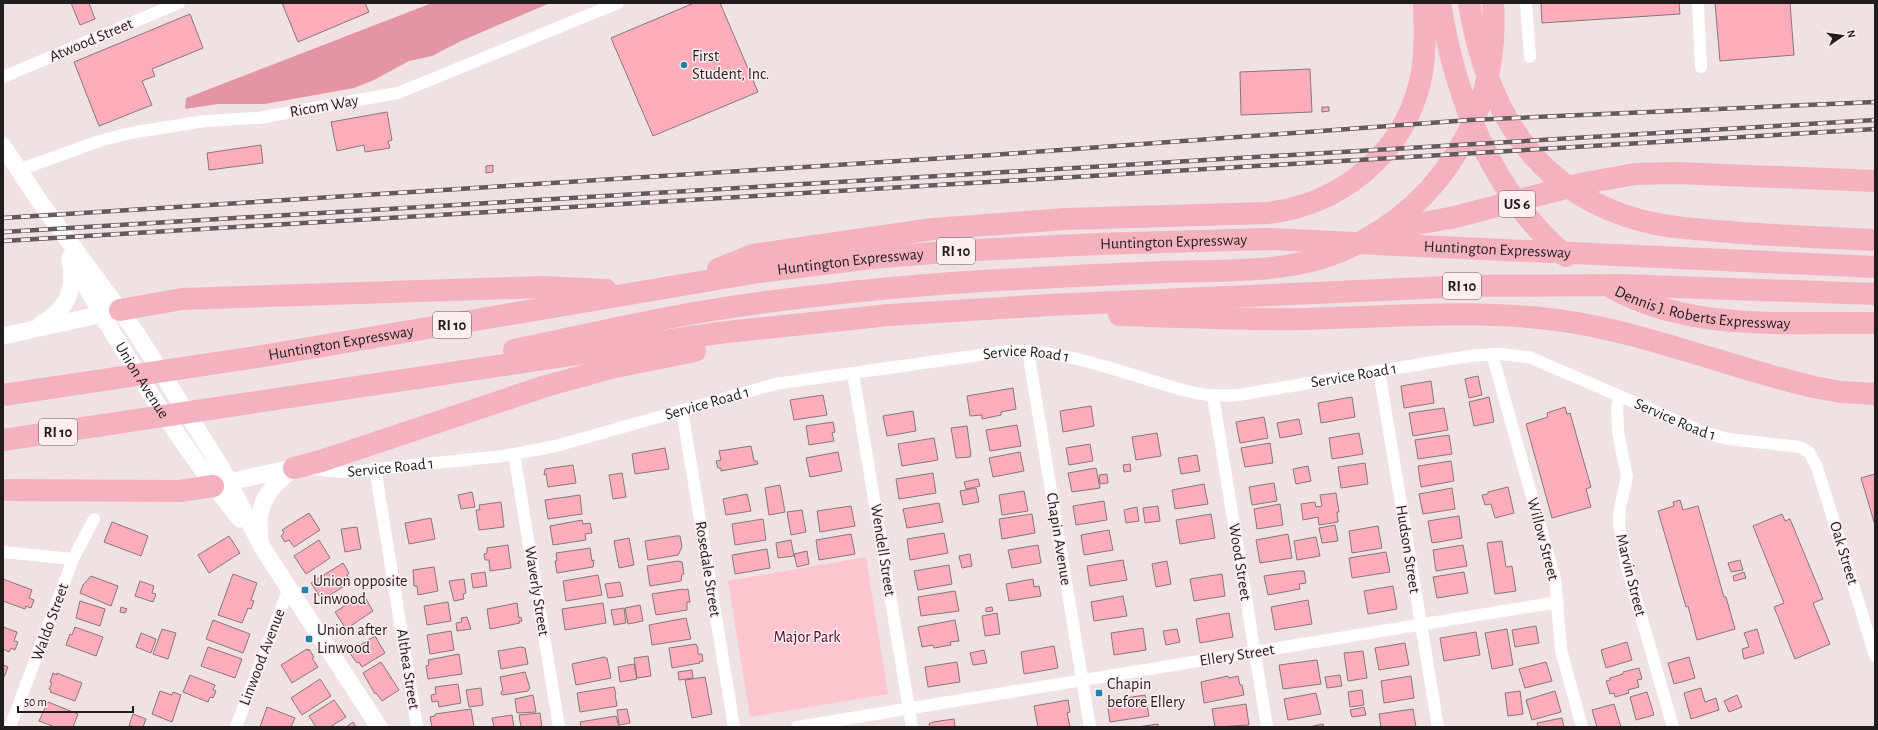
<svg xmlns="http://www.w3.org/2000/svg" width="1878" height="730" font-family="'Alegreya Sans',sans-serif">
<rect width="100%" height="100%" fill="#f0e1e3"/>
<path fill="#fdc5d0" d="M866 557 888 694 750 717 728 581Z"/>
<path fill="#e594a5" d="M432 3H550L461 41 432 56 409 61 374 80 354 88 265 104H218L185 109 186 98Z"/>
<path fill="#ffacbd" stroke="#857779" d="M71 3H89L95 19 80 25Z
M282 3H365L369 12 298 42Z
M694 3H720L758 92 653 136 611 38Z
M1541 3H1679L1680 14 1542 23Z
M1715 3H1790L1794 55 1720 61Z
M190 14 203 48 152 69 155 76 142 81 152 105 99 126 74 62Z
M1310 69 1312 112 1241 115 1240 72Z
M1322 107H1329V111L1322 112Z
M387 112 392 140 388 141 390 148 365 152 364 145 337 151 331 122Z
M261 145 263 163 209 170 207 153Z
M493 165V172L486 173V166Z
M1478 376 1482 395 1469 398 1465 379Z
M1431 381 1434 403 1404 408 1401 386Z
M1013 388 1016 409 1001 412V415L982 419V415L970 416 967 396Z
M823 395 827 415 794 420 790 400Z
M1352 397 1355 417 1321 423 1318 403Z
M1489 397 1494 422 1474 426 1469 402Z
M1091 406 1094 426 1063 432 1060 411Z
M1565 407 1567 414 1570 413 1591 487 1586 489 1591 507 1552 518 1526 424 1548 417 1547 413Z
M1444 408 1448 430 1413 436 1409 413Z
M913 411 916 431 887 436 883 416Z
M1264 417 1268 438 1240 443 1236 422Z
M1299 419 1302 434 1280 438 1277 423Z
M833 422 835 432 832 433 834 441 809 445 806 426Z
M1017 425 1021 446 990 451 986 430Z
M967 426 971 455H970V457L956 458 951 428Z
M1157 433 1161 456 1136 460 1132 437Z
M1359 433 1363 454 1332 459 1329 438Z
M1449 435 1452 454 1418 459 1415 440Z
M934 438 938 460 902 466 898 444Z
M1270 443 1273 463 1245 467 1241 448Z
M1090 444 1093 461 1069 465 1066 448Z
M751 446 754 461H757L758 464 721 471V468H718L716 461 721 460 719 451Z
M665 448 669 469 635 474 632 454Z
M838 452 842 471 810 477 806 458Z
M1020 452 1024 471 993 477 989 458Z
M1197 455 1200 471 1181 474 1178 458Z
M1451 461 1454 481 1421 487 1418 466Z
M1365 463 1368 484 1341 488 1338 467Z
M1130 464 1131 471 1124 472 1123 465Z
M573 465 576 483 548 487 546 474 544 475 545 469Z
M1308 466 1311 481 1296 484 1293 469Z
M1096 468 1100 488 1072 492 1068 473Z
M622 473 626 497 613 499 609 475Z
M933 473 936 493 899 499 896 479Z
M1107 474 1108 483 1100 484 1099 475Z
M1875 474V525L1861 478Z
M978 479 980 486 966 489 964 482Z
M1274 483 1277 501 1252 505 1249 487Z
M1204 484 1208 504 1175 509 1172 490Z
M780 485 785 512 769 515 765 488Z
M1508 487 1514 513 1495 518 1491 504 1485 505 1482 495 1488 494V492Z
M976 488 979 502 963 505 960 491Z
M1452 488 1455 509 1423 514 1419 494Z
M1024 491 1028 511 1002 515 999 495Z
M472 492 475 507 461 509 458 495Z
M1336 493 1339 512H1337L1338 522 1319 525 1318 517 1303 520 1301 504 1315 502 1316 507 1322 506 1320 495Z
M747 494 751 511 726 515 723 499Z
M580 495 582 514 548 519 545 500Z
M1680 500 1683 510 1698 506 1724 597H1726L1735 629 1697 640 1688 606 1686 607 1658 511 1674 506 1673 502Z
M1104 501 1107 520 1076 525 1073 506Z
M501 502 504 527 479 530 476 510H480L479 505Z
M939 503 943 522 907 528 903 509Z
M1280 504 1283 525 1257 529 1254 509Z
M851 506 855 526 820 532 817 511Z
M1158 506 1160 521 1145 523 1143 508Z
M1137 507 1139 521 1126 523 1124 510Z
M802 510 806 532 791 535 787 512Z
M309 513 320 530 294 547 289 540 285 542 281 536 284 533 282 530Z
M1032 514 1035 533 1002 539 999 519Z
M1211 514 1215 538 1180 544 1176 520Z
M1782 514 1785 521 1790 519 1823 599 1813 603 1830 644 1795 659 1774 607 1784 603 1753 526Z
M1459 516 1462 538 1432 543 1428 521Z
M431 518 435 539 409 544 405 523Z
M763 519 766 540 735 545 732 524Z
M582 520 583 524 590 523 592 533 585 534 586 540 553 545 550 526Z
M112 522 148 536 141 556 104 542Z
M1335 525 1338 541 1322 543 1319 528Z
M1378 526 1382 548 1352 553 1349 531Z
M357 527 361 549 345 552 341 529Z
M1109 530 1113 550 1084 555 1081 535Z
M944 533 948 553 910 560 907 539Z
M851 534 855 554 819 560 816 540Z
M1288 534 1292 558 1260 563 1256 540Z
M229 536 240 553 209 573 198 555Z
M676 536H680L682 547 678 555 648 560 645 541Z
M1316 537 1320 556 1297 560 1294 541Z
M629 538 634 565 619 568 614 541Z
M319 540 330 558 306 574 294 556Z
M791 540 794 556 778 558 776 543Z
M1502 541 1506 567 1512 566 1516 591 1495 594 1487 543Z
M508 545 511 568 490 571 489 560H485L484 554 487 553V548Z
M1038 545 1041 563 1012 568 1008 550Z
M1463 545 1467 566 1436 571 1433 550Z
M590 548 592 561 594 560 593 567 557 573 555 561H557L556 553Z
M767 549 770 568 735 574 732 555Z
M807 551 809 564 797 567 794 554Z
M1386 552 1390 572 1352 578 1349 558Z
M970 554 972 566 962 568 959 556Z
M1123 560 1127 580 1090 586 1087 566Z
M1740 560 1743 570 1731 572 1728 563Z
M678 561 682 562 684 574H682L681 581 650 586 647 566Z
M1167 561 1171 584 1156 587 1152 564Z
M343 563 349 573 347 575 351 582 322 600 311 583Z
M949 565 952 584 918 590 914 571Z
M434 567 438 591 418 595 417 586H414L413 570Z
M1297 571H1304L1306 583 1299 584 1300 589 1268 595 1264 576Z
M485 572 487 586 473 588 471 574Z
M1464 572 1468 593 1437 598 1433 577Z
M1744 572 1746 578 1734 581 1733 576Z
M233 574 257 583 251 600 254 601 251 609 248 608 242 623 218 615Z
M1222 574 1225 596 1194 601 1190 579Z
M598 575 602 595 566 601 563 581Z
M91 576 118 586 111 606 80 593 83 585Z
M3 579 32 590 29 598 34 600 31 608 26 606 25 609 3 601Z
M464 579 466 593 463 594 464 599 454 601 449 581Z
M1033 579 1034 587 1039 586 1041 596 1009 601 1006 584Z
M140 581 154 586 152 593 156 594 153 602 135 596Z
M620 582 623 596 608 598 605 584Z
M1393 586 1397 609 1368 614 1364 591Z
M683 589 684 590 688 589 690 602H687V610L656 615 652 594Z
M955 591 959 611 921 616 918 597Z
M363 594 373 611 346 629 335 612Z
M1123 596 1127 616 1094 621 1091 602Z
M1308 600 1312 624 1275 630 1271 607Z
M80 601 105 609 100 626 76 618Z
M448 602 451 621 427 625 424 606Z
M517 603 519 618 521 617 522 621H519L520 623 490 629 487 609Z
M603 603 606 623 565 630 562 609Z
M640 605 643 621 628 624 625 608Z
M121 607 127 609 125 613 120 612Z
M992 607 993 611 986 612V608Z
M624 608 626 623 614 625 611 610Z
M997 613 1000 634 985 636 982 616Z
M1229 613 1233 637 1200 643 1196 619Z
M467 617 471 629 457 631 456 623 462 622 461 618Z
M686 618 691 639 652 645 649 625Z
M213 620 250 634 243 653 206 639Z
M955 620 959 641 950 642 951 645 934 648 933 645 922 647 918 627Z
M1536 626 1539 643 1515 647 1512 630Z
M3 627 17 632 14 641 18 642 15 650 11 648 9 652 3 649Z
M75 627 103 637 96 656 66 645 70 634 72 635Z
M1143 628 1146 650 1114 655 1111 633Z
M162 629 176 633 168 659 153 654Z
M1177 629 1180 642 1166 645 1163 631Z
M1507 629 1513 665 1492 669 1485 633Z
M1757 629 1764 653 1744 659 1742 649 1749 647 1744 633Z
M451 631 454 650 430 654 427 635Z
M1476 632 1480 655 1444 661 1440 638Z
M141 633 156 639 151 653 136 647Z
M375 636 385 653 362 667 359 662 357 663 349 652Z
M1627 642 1632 660 1606 668 1601 650Z
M1405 643 1409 665 1379 670 1375 648Z
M696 644 698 648V654H702L703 661 699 662 700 663 672 668 669 648Z
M1054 646 1058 668 1024 674 1021 652Z
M208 647 242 659 235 678 201 666Z
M521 647 525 648 528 664 501 669 498 651Z
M307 649 308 651 309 649 314 657 312 658 318 667 292 683 281 665Z
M984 650 987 663 973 665 970 653Z
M1363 651 1367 678 1348 681 1344 653Z
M459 654 462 674 428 679 426 666 429 665 428 660Z
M648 656 651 676 637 678 634 658Z
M604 657 607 658 611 678 576 685 572 664Z
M1689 657 1695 678 1674 684 1668 663Z
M1317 660 1321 684 1283 689 1279 665Z
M381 662 399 690 382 701 376 693 375 694 363 673Z
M957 662 960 682 928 687 925 667Z
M1546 662 1552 681 1525 688 1519 669Z
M634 664 637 679 620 682 618 667Z
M3 665 8 667 4 677H3Z
M1639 668 1642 679 1637 680 1639 687 1628 690 1629 693 1615 697 1614 693 1610 694 1606 681 1610 680V678L1623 674V672Z
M692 670 693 678 679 680 678 672Z
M525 672 530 688 528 691 503 695 501 694V692L503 691 500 677Z
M53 673 57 675V673L82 683 75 701 50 692 51 690 49 689 52 683 50 682Z
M190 675 215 685 213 690 216 691 213 698 210 697 208 702 183 692Z
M1340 675 1342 686 1327 688 1325 677Z
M1228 676 1229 678 1238 676 1240 685H1242L1244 695 1204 703 1201 682Z
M1411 676 1414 698 1384 703 1381 681Z
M705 677 712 714 692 718 685 680Z
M320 679 331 696 302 715 291 698Z
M458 684 461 703 439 707 438 701 432 702 431 695 436 694 435 687Z
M614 687 616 694H615L617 706 580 712 577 693Z
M481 688 483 705 469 707 466 690Z
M1701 688 1705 702 1716 698 1719 710 1691 719 1684 693Z
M1362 690 1364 705 1350 707 1348 692Z
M160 691 172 695 173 692 181 695 172 722 152 714Z
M1520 691 1523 714 1508 716 1505 693Z
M1555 691 1561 712 1532 720 1526 700Z
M1647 692 1654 715 1636 720 1630 697Z
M1316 693 1321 714 1288 720 1284 699Z
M533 695 536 712 517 713 515 699Z
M1145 695 1149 716 1110 722 1107 701Z
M1737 695 1742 707 1729 712 1724 701Z
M334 700 346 717 330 727H316L309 716Z
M1068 700 1070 712 1067 713 1070 727H1038L1034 706Z
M48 702 78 714 73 727H55L39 721Z
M1246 704 1249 725 1215 727 1212 709Z
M1614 704 1621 727H1597L1592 710Z
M267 707 295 718 291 727H260Z
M1364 707 1366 715 1352 717 1350 710Z
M471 709 474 727H432L430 717 435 716V714Z
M627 709 630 723 619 725 617 710Z
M1413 709 1416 727H1381L1379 714Z
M540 713 542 727H521L519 715Z
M133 714 146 719 143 727 129 726Z
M512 715 514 727H494L492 718Z
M616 716 619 727H581L580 722Z
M1562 718 1564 727H1538L1537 723Z
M954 719 955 727H930L929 724 933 722Z
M353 722 356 727H346Z
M1158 724V727H1137Z
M1323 724 1324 727H1309Z"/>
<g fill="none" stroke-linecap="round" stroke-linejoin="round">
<g stroke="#fff" stroke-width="12">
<path d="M1526 3 1530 57"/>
<path d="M1698 3 1701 67"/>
<path d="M3 77 179 3"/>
<path d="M19 170 99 141 130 133 205 121 258 118 398 93 618 3"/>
<path d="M1028 351 1090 727"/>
<path d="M1492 354 1555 579 1561 650 1582 727"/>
<path d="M1379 371 1438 727"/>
<path d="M853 373 912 727"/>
<path d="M1213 396 1267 727"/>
<path d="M1619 398 1617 408 1618 432 1627 477 1620 508 1619 524 1626 564 1673 727"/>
<path d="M682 410 734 727"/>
<path d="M514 454 559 727"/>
<path d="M375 468 417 727"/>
<path id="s1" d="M312 469 342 472 358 471 503 456 556 446 775 384 1008 351C1056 350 1098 364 1143 378 1176 388 1202 399 1238 395L1469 356 1500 354 1529 357 1703 432 1728 439 1800 447 1809 452 1817 467 1875 656"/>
<path d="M3 552 73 559"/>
<path d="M10 727 73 559 94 519"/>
<path d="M236 727 289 588"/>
<path d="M797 727 1558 602"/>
</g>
<g stroke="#fff" stroke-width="17">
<path d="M3 146 40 202 135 331 221 467 262 547 379 727"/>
<path id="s2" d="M70 258C120 349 175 438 240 519"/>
<path d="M41 324C67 309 76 290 70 261"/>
<path d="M3 336 112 312"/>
<path d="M220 484 292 468"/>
<path d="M260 537C255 505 269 487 294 468"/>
</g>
<g stroke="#f4b1bf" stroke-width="22">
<path d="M1440 3C1455 97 1492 194 1566 256"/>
<path d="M1469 3C1486 108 1533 192 1643 221 1675 229 1709 230 1742 233 1786 236 1831 238 1875 240"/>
<path d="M1384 230 1455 217 1585 183 1635 174 1676 173 1875 181"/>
<path d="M718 269 753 255 933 229 1065 219 1267 213C1340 205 1403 154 1420 82 1426 56 1425 29 1424 3"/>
<path id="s3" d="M1612 288C1693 332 1787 322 1875 323"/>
<path d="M120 310 182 299 542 287 606 290"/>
<path d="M1119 315C1181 317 1244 320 1306 319 1390 317 1474 309 1557 320 1646 332 1727 367 1814 387L1841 392 1875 394"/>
<path d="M514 350C567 339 619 327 672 317 765 300 859 290 952 283 1023 278 1094 275 1165 272 1226 270 1290 274 1346 249 1444 205 1500 109 1493 3"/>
<path id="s4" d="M3 395 257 357 759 272 872 258 957 251 1098 244 1268 239 1875 267"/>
<path d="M3 440 718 333 889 315 1050 305 1469 286 1620 285 1875 294"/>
<path d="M294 468 321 461 546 386 615 367 695 351"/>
<path d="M3 490 180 491 213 486"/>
</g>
<defs>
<path id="rail" d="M3 218 992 155 1470 120 1875 102
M3 232 1875 120
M3 241 1875 129"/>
</defs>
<use href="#rail" stroke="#635a5b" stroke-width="4.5"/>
<use href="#rail" stroke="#feeef0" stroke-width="3" stroke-dasharray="9" stroke-linecap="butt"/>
</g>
<g fill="#1e84ad" stroke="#feeef0" stroke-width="1.5">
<circle cx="684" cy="65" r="4"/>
<rect x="301" y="586" width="8" height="8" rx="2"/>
<rect x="305" y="635" width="8" height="8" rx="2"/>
<rect x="1095" y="689" width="8" height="8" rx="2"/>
</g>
<g text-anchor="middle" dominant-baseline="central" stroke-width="3" stroke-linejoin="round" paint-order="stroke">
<g fill="#feeef0" stroke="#645c5c" stroke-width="1">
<rect x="1499" y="191" width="36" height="26" rx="3"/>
<rect x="937" y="238" width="38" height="26" rx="3"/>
<rect x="1443" y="273" width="38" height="26" rx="3"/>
<rect x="433" y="312" width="38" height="26" rx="3"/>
<rect x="39" y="419" width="38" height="26" rx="3"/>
</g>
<g font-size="15" font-weight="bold" fill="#221d1d">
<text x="1517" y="204">US 6</text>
<text x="956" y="251">RI 10</text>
<text x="1462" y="286">RI 10</text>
<text x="452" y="325">RI 10</text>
<text x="58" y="432">RI 10</text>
</g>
<g font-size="16" fill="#221d1d" stroke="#feeef0">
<text transform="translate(91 40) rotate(-23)">Atwood Street</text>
<text transform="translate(324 106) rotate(-10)">Ricom Way</text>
<text stroke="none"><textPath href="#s4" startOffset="1182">Huntington Expressway</textPath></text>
<text stroke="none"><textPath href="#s4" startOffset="1506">Huntington Expressway</textPath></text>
<text stroke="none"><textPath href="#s4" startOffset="858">Huntington Expressway</textPath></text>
<text stroke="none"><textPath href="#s3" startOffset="94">Dennis J. Roberts Expressway</textPath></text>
<text stroke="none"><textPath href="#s4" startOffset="342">Huntington Expressway</textPath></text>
<text stroke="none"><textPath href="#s1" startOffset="727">Service Road 1</textPath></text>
<text stroke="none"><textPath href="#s1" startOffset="1062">Service Road 1</textPath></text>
<text stroke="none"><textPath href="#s2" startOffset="142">Union Avenue</textPath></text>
<text stroke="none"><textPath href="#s1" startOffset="403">Service Road 1</textPath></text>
<text stroke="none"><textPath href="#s1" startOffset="1398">Service Road 1</textPath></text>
<text stroke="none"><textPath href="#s1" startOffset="79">Service Road 1</textPath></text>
<text transform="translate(1059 539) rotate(81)">Chapin Avenue</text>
<text transform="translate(1543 539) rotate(75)">Willow Street</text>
<text transform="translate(1408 549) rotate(81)">Hudson Street</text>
<text transform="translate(883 550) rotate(81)">Wendell Street</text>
<text transform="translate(1844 553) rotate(73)">Oak Street</text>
<text transform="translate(1240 562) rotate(81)">Wood Street</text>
<text transform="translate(708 569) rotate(81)">Rosedale Street</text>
<text transform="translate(1631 575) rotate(76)">Marvin Street</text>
<text transform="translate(537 591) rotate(81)">Waverly Street</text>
<text transform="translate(50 622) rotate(-70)">Waldo Street</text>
<text transform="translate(1237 655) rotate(-9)">Ellery Street</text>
<text transform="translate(262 657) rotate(-69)">Linwood Avenue</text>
<text transform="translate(408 669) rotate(81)">Althea Street</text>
</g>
<g font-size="16" fill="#221d1d" stroke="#feeef0" text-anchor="start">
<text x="692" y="56">First<tspan x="692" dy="18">Student, Inc.</tspan></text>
<text x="313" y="581">Union opposite<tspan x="313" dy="18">Linwood</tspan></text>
<text x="317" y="630">Union after<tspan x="317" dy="18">Linwood</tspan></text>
<text x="1107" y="684">Chapin<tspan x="1107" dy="18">before Ellery</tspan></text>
</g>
<g font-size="16" fill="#520a24" stroke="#feeef0">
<text x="807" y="637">Major Park</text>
</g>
</g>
<rect width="1878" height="730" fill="none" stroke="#221d1d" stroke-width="8"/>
<g transform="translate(1842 36) rotate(77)" stroke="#feeef0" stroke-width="3" paint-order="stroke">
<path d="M0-3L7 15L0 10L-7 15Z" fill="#221d1d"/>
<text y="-6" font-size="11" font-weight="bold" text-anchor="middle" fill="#221d1d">N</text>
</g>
<path d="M18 706v6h115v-6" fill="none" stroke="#221d1d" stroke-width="2"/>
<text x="24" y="706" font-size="12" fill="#221d1d" stroke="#feeef0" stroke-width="3" paint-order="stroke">50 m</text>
</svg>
